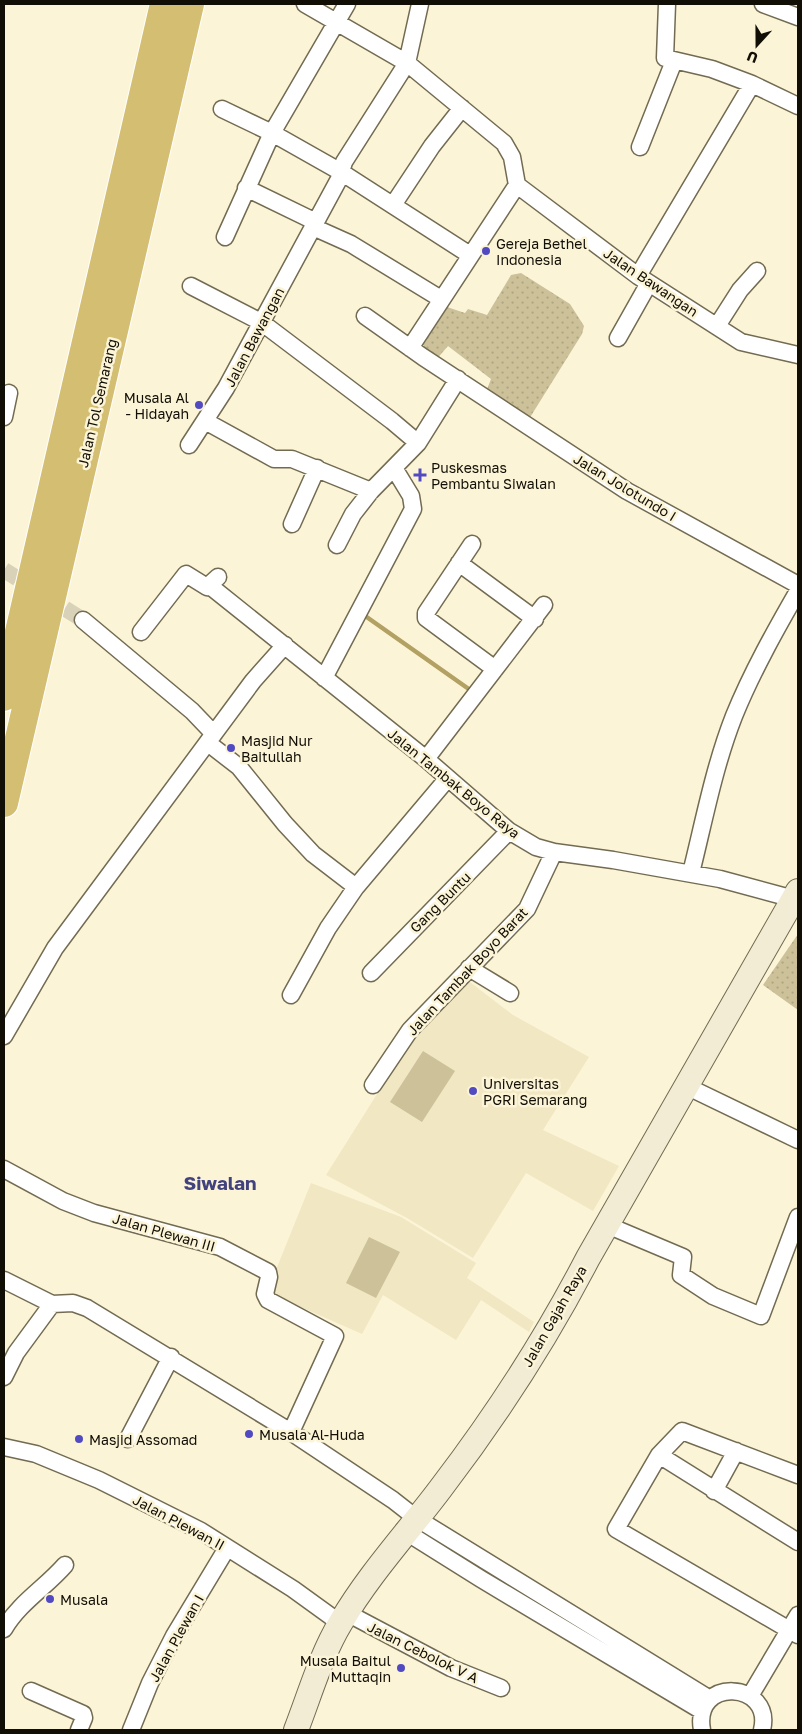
<svg xmlns="http://www.w3.org/2000/svg" width="802" height="1734" font-family="'Golos Text',sans-serif">
<defs>
<pattern id="grass-dots" width="8" height="8" patternUnits="userSpaceOnUse" patternTransform="scale(1.25)"><rect width="8" height="8" fill="#ccc199"/><path d="M2 2h.1M6 6h.1" fill="none" stroke="#aea582" stroke-width="1.8" stroke-linecap="round"/></pattern>
</defs>
<rect width="100%" height="100%" fill="#fcf4d7"/>
<path fill="#f1e7c3" d="M466 979 513 1015 589 1057 543 1130 619 1166 593 1211 526 1173 473 1258 407 1218 326 1175 418 1029Z
M311 1183 401 1217 476 1263 467 1278 534 1322 529 1332 481 1300 456 1340 383 1295 362 1334 267 1292Z"/>
<path fill="url(#grass-dots)" d="M521 273 570 304 584 326 582 334 529 419 486 392 491 379 448 346 435 361 427 355 421 339 444 306 465 313 468 309 487 315 511 275Z
M798 934V1010L763 985Z"/>
<path fill="#ccc199" d="M423 1051 455 1071 422 1122 390 1102Z
M369 1237 400 1252 376 1298 346 1283Z"/>
<g fill="none" stroke-linecap="round" stroke-linejoin="round">
<path stroke="#b2a162" stroke-width="4.5" d="M361 613 473 692"/>
<path stroke="#d9d2b8" stroke-width="16" stroke-dasharray="16 8" stroke-linecap="butt" d="M4 570 83 620"/>
<defs>
<path id="minor" d="M305 4 407 63 504 143 512 157 517 185 410 348
M667 4 665 58 712 69 752 84 798 106
M763 4 798 17
M222 109 272 133 341 172 470 255
M640 147 674 61
M517 185 638 276 741 342 798 355
M246 188 316 222
M393 205 432 146 462 108
M313 227 351 244 441 299
M225 237 272 133 347 4
M638 276 752 84
M191 286 261 322 392 421 418 443
M365 316 423 357 627 491 798 585
M717 326 740 290 757 271
M618 338 649 283
M4 417 9 393
M205 421 274 459H292L371 491
M189 445 226 388 339 179 344 162 407 63 420 4
M292 524 317 468
M472 544 426 613V618L495 669
M337 545 353 514 371 491 418 443 458 379
M459 563 535 619
M210 586 426 759 509 831 536 847 554 852 613 860 720 879 794 899
M83 620 192 711 214 734
M141 632 186 574 207 587 218 577
M324 678 413 509 411 496 394 468
M208 743 239 767 285 824 313 854 356 887
M426 759 544 605
M691 873C704 821 714 767 734 716 752 672 775 631 798 591
M469 968 510 993
M371 973 509 831
M291 995 328 928 356 887 448 778
M4 1036 55 948 253 681 285 645
M373 1085 410 1030 527 909 554 852
M686 1086 798 1140
M4 1169 63 1201 94 1213 220 1247 268 1272 269 1277 265 1294 268 1300 335 1336 291 1432
M607 1225 683 1257 681 1275 713 1296 761 1316 798 1217
M4 1280 52 1304 73 1303 87 1308 291 1432 393 1500 416 1518 710 1699
M4 1377 16 1353 52 1304
M128 1439 171 1357
M4 1447 36 1454 99 1480 201 1531 293 1589 340 1623
M659 1455 798 1542
M798 1475 682 1431 659 1455 616 1529 798 1635
M714 1491 736 1451
M406 1532 481 1579 702 1711
M347 1613 451 1668 501 1688
M4 1629C19 1603 46 1587 65 1565
M31 1691 83 1714 84 1718 79 1730
M750 1696 798 1615
M131 1730 150 1683 174 1636 227 1548
M702 1730C692 1676 774 1681 762 1730"/>
<path id="secondary" d="M296 1730C310 1694 321 1655 341 1622 369 1574 408 1532 441 1488 496 1416 546 1339 588 1258L798 891"/>
<path id="motorway" d="M4 697 164 4
M4 803 190 4"/>
</defs>
<use href="#minor" stroke="#726b52" stroke-width="19"/>
<use href="#secondary" stroke="#726b52" stroke-width="26"/>
<use href="#motorway" stroke="#fff" stroke-width="30"/>
<use href="#minor" stroke="#fff" stroke-width="16"/>
<use href="#secondary" stroke="#f2ecd5" stroke-width="24"/>
<use href="#motorway" stroke="#d3be72" stroke-width="28"/>
</g>
<g fill="#524ac1" stroke="#fcf4d7" stroke-width="2">
<circle cx="486" cy="251" r="5"/>
<circle cx="199" cy="405" r="5"/>
<path d="M417.5 467.5h5v5h5v5h-5v5h-5v-5h-5v-5h5z"/>
<circle cx="231" cy="748" r="5"/>
<circle cx="473" cy="1091" r="5"/>
<circle cx="249" cy="1434" r="5"/>
<circle cx="79" cy="1439" r="5"/>
<circle cx="50" cy="1599" r="5"/>
<circle cx="401" cy="1668" r="5"/>
</g>
<g text-anchor="middle" dominant-baseline="central" stroke-width="5" stroke-linejoin="round" paint-order="stroke">
<g font-size="14" fill="#110e05" stroke="#fcf4d7" text-anchor="start">
<text x="496" y="243">Gereja Bethel<tspan x="496" dy="16">Indonesia</tspan></text>
<text x="189" y="397" text-anchor="end">Musala Al<tspan x="189" dy="16">- Hidayah</tspan></text>
<text x="431" y="467">Puskesmas<tspan x="431" dy="16">Pembantu Siwalan</tspan></text>
<text x="241" y="740">Masjid Nur<tspan x="241" dy="16">Baitullah</tspan></text>
<text x="483" y="1083">Universitas<tspan x="483" dy="16">PGRI Semarang</tspan></text>
<text x="259" y="1434">Musala Al-Huda</text>
<text x="89" y="1439">Masjid Assomad</text>
<text x="60" y="1599">Musala</text>
<text x="391" y="1660" text-anchor="end">Musala Baitul<tspan x="391" dy="16">Muttaqin</tspan></text>
</g>
<g font-size="14" fill="#110e05" stroke="#fcf4d7">
<text transform="translate(651 282) rotate(34)">Jalan Bawangan</text>
<text transform="translate(254 337) rotate(-62)">Jalan Bawangan</text>
<text transform="translate(97 403) rotate(-77)">Jalan Tol Semarang</text>
<text transform="translate(625 487) rotate(31)">Jalan Jolotundo I</text>
<text transform="translate(454 783) rotate(39)">Jalan Tambak Boyo Raya</text>
<text transform="translate(440 902) rotate(-45)">Gang Buntu</text>
<text transform="translate(467 971) rotate(-47)">Jalan Tambak Boyo Barat</text>
<text transform="translate(164 1232) rotate(16)">Jalan Plewan III</text>
<text transform="translate(554 1316) rotate(-60)">Jalan Gajah Raya</text>
<text transform="translate(179 1522) rotate(28)">Jalan Plewan II</text>
<text transform="translate(176 1638) rotate(-61)">Jalan Plewan I</text>
<text transform="translate(423 1652) rotate(26)">Jalan Cebolok V A</text>
</g>
<g font-size="19" font-weight="bold" fill="#42427f" stroke="#fcf4d7">
<text x="220" y="1182">Siwalan</text>
</g>
</g>
<rect width="802" height="1734" fill="none" stroke="#110e05" stroke-width="10"/>
<g transform="translate(757 45) rotate(201)" stroke="#fcf4d7" stroke-width="4" paint-order="stroke">
<path d="M0-4L9 19L0 12L-9 19Z" fill="#110e05"/>
<text y="-8" font-size="14" font-weight="bold" text-anchor="middle" fill="#110e05">U</text>
</g>
</svg>
